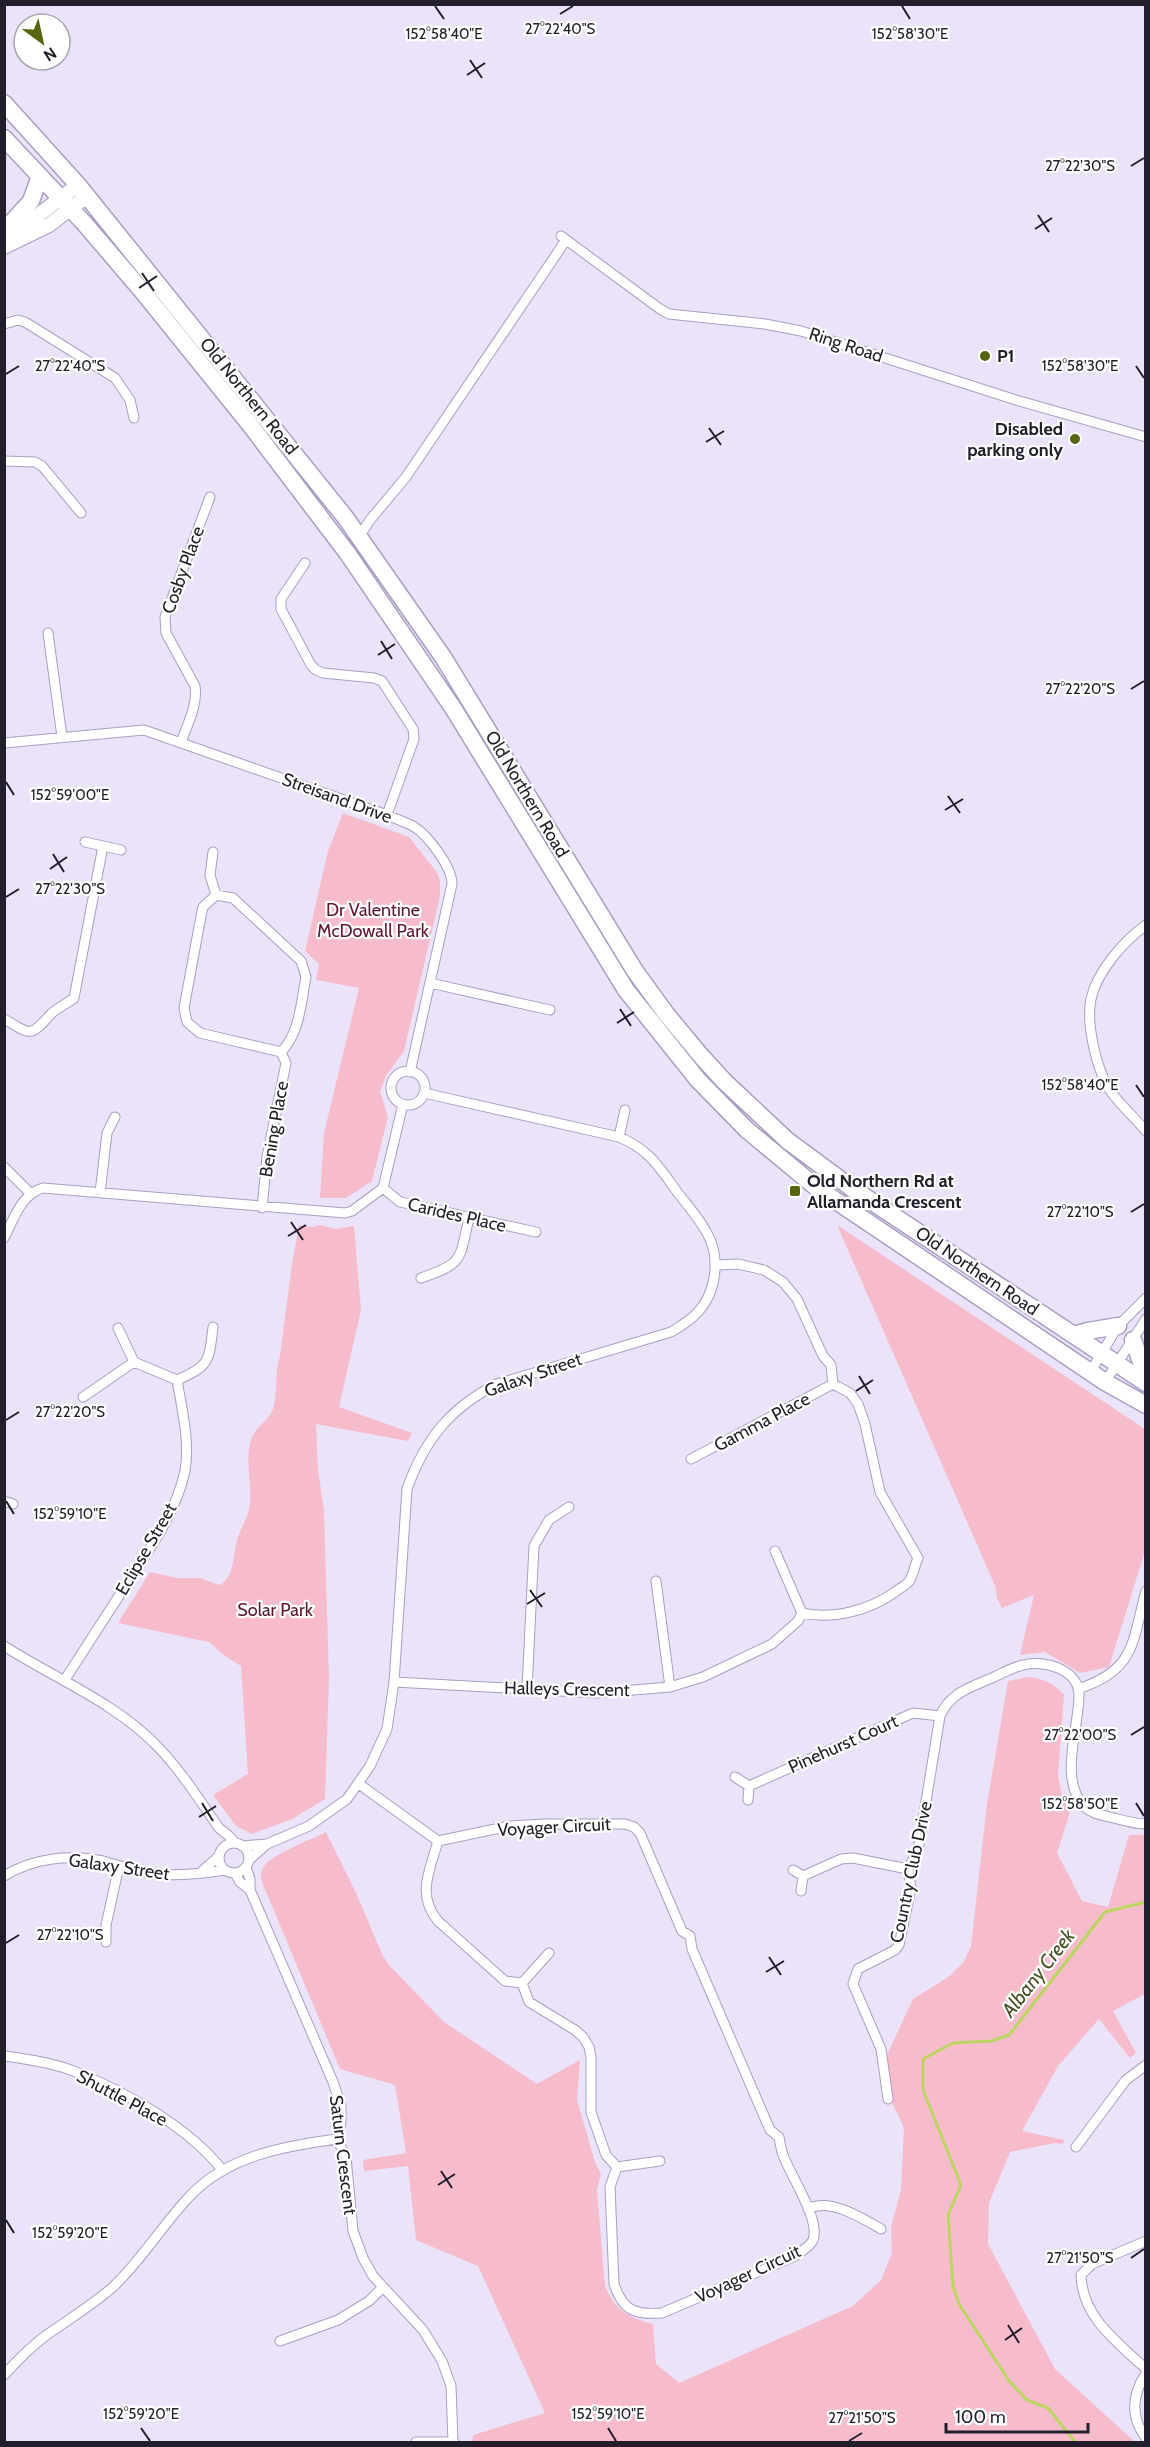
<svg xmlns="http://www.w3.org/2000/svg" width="1150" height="2447" font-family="Cabin,sans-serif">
<rect width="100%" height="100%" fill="#eae3fa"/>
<path fill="#f7bccc" d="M343 813 409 837 436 871 440 880V896L404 1051 386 1076 380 1091 388 1117 372 1181 346 1198H320L324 1133 359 988 316 980 319 964 305 951 328 851Z
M299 1225 314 1227 320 1225 336 1229 354 1226 361 1310 339 1407 412 1433 408 1441 316 1424 318 1470 324 1511 329 1678 325 1799 292 1819 252 1834 236 1826 213 1795 248 1774 241 1666 225 1656 209 1642 118 1623 150 1572 177 1578H200L219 1585C235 1578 233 1554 237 1540 240 1529 247 1520 249 1509 254 1490 244 1464 251 1440 255 1426 270 1421 274 1406 278 1389 274 1373 280 1356L292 1264Z
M837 1225 1145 1429V1551L1109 1667 1080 1673 1045 1652 1020 1655 1034 1595 1002 1608 997 1598 996 1588Z
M1028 1677C1045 1679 1053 1683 1064 1695L1058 1776 1062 1795 1070 1812 1057 1853 1082 1901 1108 1907 1129 1835H1145V1994L1113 2011 1136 2053 1130 2058 1099 2019 1058 2066 1022 2131 1064 2140 1063 2144 1055 2143 1010 2152 989 2203 988 2244 1055 2369 1135 2442H472L473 2435 545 2413 478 2266 416 2240 408 2166 364 2171 363 2160 406 2153 395 2085 340 2069 270 1901C267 1893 258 1879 262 1870 267 1855 311 1840 326 1832L357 1895 382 1954 388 1964 444 2022 537 2084 580 2060 577 2100 595 2162 601 2174 597 2190 605 2286C615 2310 629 2318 653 2324L656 2364 679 2383 853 2306 881 2280 892 2253 891 2227 901 2190 904 2128 892 2102 887 2055 913 1999 947 1978 963 1963 971 1946 987 1804 1008 1681Z"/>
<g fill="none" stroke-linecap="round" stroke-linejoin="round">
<path stroke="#bbd561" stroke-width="3" d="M1075 2442 1048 2408 1027 2400 1009 2381 959 2304 953 2286 948 2215 961 2185 923 2090V2059L953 2043 992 2041 1009 2035 1105 1912 1146 1902"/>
<defs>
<path id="street" d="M561 236 660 309 669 314 765 324 801 331 1016 400 1146 437
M4 324 18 320 25 322 115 378 130 400 134 418
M4 461 35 462 42 466 81 513
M357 540 370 520 406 477 566 240
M305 563 281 599V609L311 665 316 670 323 673 374 678 382 681 413 729 414 739 387 815
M48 633 62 737
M4 743 144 730 387 815C396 819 405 822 413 826 428 835 452 867 452 884L410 1072
M181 743C187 724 198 706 195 686L166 633 165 617 210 497
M85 842 121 850
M213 852 210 875 216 895
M1146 925C1124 941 1097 971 1091 999 1086 1024 1096 1067 1109 1089 1119 1104 1134 1117 1146 1131
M430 983 550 1010
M4 1019C32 1035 29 1038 51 1014 58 1007 67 1004 74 998L103 846
M391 1088a17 17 0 1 1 34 0a17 17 0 1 1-34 0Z
M619 1137 625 1110
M4 1167 30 1193
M383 1188 400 1202 536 1232
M100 1193 107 1133 115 1117
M262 1208 267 1157 286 1063 281 1052C300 1033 301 1002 306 977L301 961 233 898 216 895 203 907 201 916 184 1008 187 1022 200 1033 281 1052
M4 1238C14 1219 21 1194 43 1188L345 1213 352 1211 383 1188 403 1104
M421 1278C464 1263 459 1261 469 1218
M118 1328 134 1362 177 1380
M1091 1371 1118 1326 1146 1298
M177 1380C210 1366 209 1361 213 1327
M1105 1382 1146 1319
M83 1397 134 1362
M691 1459 833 1384
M4 1501 13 1504
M775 1551 802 1613
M656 1581 670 1687
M4 1646C56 1679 116 1703 158 1747 182 1772 200 1801 219 1828L229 1836 235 1843
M64 1681C85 1649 105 1617 126 1585 149 1550 176 1513 185 1471 190 1441 182 1410 177 1380
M394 1682 597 1693 670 1687 703 1677 772 1644 798 1621 802 1613C833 1620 870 1610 895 1592 900 1588 907 1585 910 1580 913 1574 915 1565 918 1558L880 1492 865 1424 858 1404 850 1393 833 1384 831 1365 823 1356 797 1299 783 1282 764 1270 738 1264 715 1265
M527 1689 534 1546 549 1520 569 1507
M1078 1689C1136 1670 1132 1642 1146 1591
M735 1777 749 1786 748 1800
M359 1784 438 1841
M749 1786 913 1713 940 1716
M544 1824H625L634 1827 640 1833 682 1931 690 1936 692 1949 770 2130 779 2137C780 2143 781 2150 783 2155 790 2175 821 2220 813 2240 810 2247 801 2251 795 2256L662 2313C635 2315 623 2311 614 2284L610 2187 617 2167 606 2155 591 2112V2057L589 2047 583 2037 575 2030 529 2002 522 1983 505 1981 438 1921C416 1895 430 1870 438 1841L510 1826Z
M219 1858a15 15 0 1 1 30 0a15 15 0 1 1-30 0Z
M242 1846 267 1844
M249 1860 267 1844 309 1826 347 1799 370 1766 387 1729 394 1682 407 1489C425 1439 450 1408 497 1384L671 1332C679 1327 688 1322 694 1316 716 1296 721 1260 708 1235 700 1219 688 1206 678 1193 659 1167 650 1150 619 1137L424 1093
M246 1868 250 1879V1890L333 2082 341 2106V2122L337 2139 346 2157 353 2231 363 2258 373 2276 423 2330 442 2361 451 2386 453 2442
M793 1870 803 1876 801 1891
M201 1872 219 1856
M235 1873 240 1882 250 1890
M4 1876C33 1858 70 1854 103 1861 118 1865 132 1870 147 1873 173 1877 200 1874 225 1870
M803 1876 841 1859 853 1858 908 1869
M106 1942V1925L119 1866
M522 1983 549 1953
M4 2056C28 2059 54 2063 76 2072 126 2092 190 2128 223 2171
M888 2099 881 2049 853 1984 858 1969 895 1950 899 1945 911 1888 908 1869 918 1850 940 1716C950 1692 972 1687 994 1677 1003 1673 1013 1667 1023 1665 1044 1659 1080 1670 1079 1696 1079 1727 1058 1781 1085 1807 1093 1815 1104 1815 1114 1818 1125 1821 1135 1824 1146 1824
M1076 2147 1126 2080 1146 2065
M617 2167 660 2161
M808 2209C829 2197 862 2218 881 2229
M1146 2241 1092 2264 1081 2275C1082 2317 1117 2342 1146 2369
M280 2341 338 2320 369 2301 383 2287
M1146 2373C1132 2395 1130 2417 1146 2438
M4 2375C17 2361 29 2348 44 2337 67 2320 93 2305 114 2286 142 2259 162 2226 188 2198 226 2156 284 2146 337 2139
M416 2442H454"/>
<path id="secondary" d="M5 233 37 216 78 185
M4 247 49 225 87 196"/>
<path id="highway" d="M4 103 78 185 345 517 443 657 635 971 667 1015 702 1057 725 1082 788 1141 853 1189 1146 1383
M4 138 84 223 143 292 251 426 348 554 453 708 626 990 698 1080 747 1130 817 1188 1105 1382 1146 1405
M4 231 31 201 40 176
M1074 1335 1088 1331 1118 1326
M1133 1340 1146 1376"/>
</defs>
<use href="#street" stroke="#aa9ec3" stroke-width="11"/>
<use href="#secondary" stroke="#aa9ec3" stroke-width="16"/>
<use href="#highway" stroke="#aa9ec3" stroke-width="19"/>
<use href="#street" stroke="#fff" stroke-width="9"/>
<use href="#secondary" stroke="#fff" stroke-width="14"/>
<use href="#highway" stroke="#fff" stroke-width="16"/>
</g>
<path fill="none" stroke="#231e2c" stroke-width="2" d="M435 6 444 19M902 6 910 19M560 14 573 6M470 60 482 78M467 75 485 63M1131 166 1144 158M1038 215 1049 232M1035 229 1052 218M142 273 154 291M139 288 157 276M1136 366 1144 378M6 374 19 366M709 428 721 445M706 442 724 431M381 641 392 659M378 655 395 644M1131 689 1144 681M6 782 14 795M948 796 960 813M945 810 963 799M53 854 64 872M50 869 67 857M6 897 19 889M620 1009 631 1026M617 1023 634 1012M1136 1085 1144 1097M1131 1212 1144 1204M291 1222 303 1240M288 1236 306 1225M859 1376 870 1394M856 1391 873 1380M6 1420 19 1412M6 1501 14 1514M530 1590 542 1607M527 1604 545 1593M1131 1735 1144 1727M202 1803 213 1821M1136 1803 1144 1816M199 1817 216 1806M6 1943 19 1935M769 1957 781 1975M766 1972 784 1961M441 2171 452 2188M438 2185 455 2174M6 2220 14 2233M1131 2258 1144 2249M1008 2325 1019 2343M1005 2340 1022 2328M141 2428 150 2441M608 2428 616 2441M849 2441 862 2433"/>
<g fill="#56660e" stroke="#fff" stroke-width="2">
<circle cx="985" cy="356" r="6"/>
<circle cx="1075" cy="439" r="6"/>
<rect x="789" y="1185" width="12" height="12" rx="3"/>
</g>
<g text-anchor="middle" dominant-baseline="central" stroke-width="4.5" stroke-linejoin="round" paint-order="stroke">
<g font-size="18" fill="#231e2c" stroke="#fff">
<text transform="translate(846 345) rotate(18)">Ring Road</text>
<text transform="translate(249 396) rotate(51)">Old Northern Road</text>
<text transform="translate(183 570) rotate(-70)">Cosby Place</text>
<text transform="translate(527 794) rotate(59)">Old Northern Road</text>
<text transform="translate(337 798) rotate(20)">Streisand Drive</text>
<text transform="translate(274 1129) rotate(-80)">Bening Place</text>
<text transform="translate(457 1215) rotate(13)">Carides Place</text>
<text transform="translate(977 1271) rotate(34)">Old Northern Road</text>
<text transform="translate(533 1375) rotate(-19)">Galaxy Street</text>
<text transform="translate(762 1422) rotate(-28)">Gamma Place</text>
<text transform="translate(146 1549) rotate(-60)">Eclipse Street</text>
<text transform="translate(567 1689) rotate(1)">Halleys Crescent</text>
<text transform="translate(843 1744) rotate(-24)">Pinehurst Court</text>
<text transform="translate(554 1827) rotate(-3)">Voyager Circuit</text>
<text transform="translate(119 1867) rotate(8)">Galaxy Street</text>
<text transform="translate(911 1872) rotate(-78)">Country Club Drive</text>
<text transform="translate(122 2098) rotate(28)">Shuttle Place</text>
<text transform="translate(343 2155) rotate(83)">Saturn Crescent</text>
<text transform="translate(748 2274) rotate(-25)">Voyager Circuit</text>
</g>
<g font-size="18" font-weight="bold" fill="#231e2c" stroke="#fff" text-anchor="start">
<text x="997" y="356">P1</text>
<text x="1063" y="429" text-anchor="end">Disabled<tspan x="1063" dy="21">parking only</tspan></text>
<text x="807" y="1181">Old Northern Rd at<tspan x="807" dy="21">Allamanda Crescent</tspan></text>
</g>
<g font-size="18" fill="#5e1733" stroke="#fff">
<text x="373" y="910">Dr Valentine<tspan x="373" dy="21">McDowall Park</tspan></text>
<text x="275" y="1610">Solar Park</text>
</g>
<g font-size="20" font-style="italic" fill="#455021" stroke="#fff">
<text transform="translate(1038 1973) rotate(-52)">Albany Creek</text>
</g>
</g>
<g font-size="15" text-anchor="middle" fill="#231e2c" stroke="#fff" stroke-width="4.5" stroke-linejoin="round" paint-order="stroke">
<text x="560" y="34">27°22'40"S</text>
<text x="444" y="39">152°58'40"E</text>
<text x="910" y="39">152°58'30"E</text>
<text x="1080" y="171">27°22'30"S</text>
<text x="1080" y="371">152°58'30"E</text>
<text x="70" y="371">27°22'40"S</text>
<text x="1080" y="694">27°22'20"S</text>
<text x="70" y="800">152°59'00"E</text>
<text x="70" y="894">27°22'30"S</text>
<text x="1080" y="1090">152°58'40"E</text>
<text x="1080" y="1217">27°22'10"S</text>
<text x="70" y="1417">27°22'20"S</text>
<text x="70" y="1519">152°59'10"E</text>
<text x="1080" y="1740">27°22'00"S</text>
<text x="1080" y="1809">152°58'50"E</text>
<text x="70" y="1940">27°22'10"S</text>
<text x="70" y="2238">152°59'20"E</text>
<text x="1080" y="2263">27°21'50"S</text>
<text x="141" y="2419">152°59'20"E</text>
<text x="608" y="2419">152°59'10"E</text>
<text x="862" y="2423">27°21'50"S</text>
</g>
<rect width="1150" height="2447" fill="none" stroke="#231e2c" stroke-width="12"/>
<g transform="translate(42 42) rotate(147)"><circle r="28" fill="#ffffff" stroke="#a7a5ab" stroke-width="1.5"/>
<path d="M0-4.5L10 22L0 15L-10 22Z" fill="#56660e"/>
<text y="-9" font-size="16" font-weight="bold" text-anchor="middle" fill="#231e2c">N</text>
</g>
<path d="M946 2423v9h142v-9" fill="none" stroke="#231e2c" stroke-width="3"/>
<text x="955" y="2423" font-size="18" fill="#231e2c" stroke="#ffffff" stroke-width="4.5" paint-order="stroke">100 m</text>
</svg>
